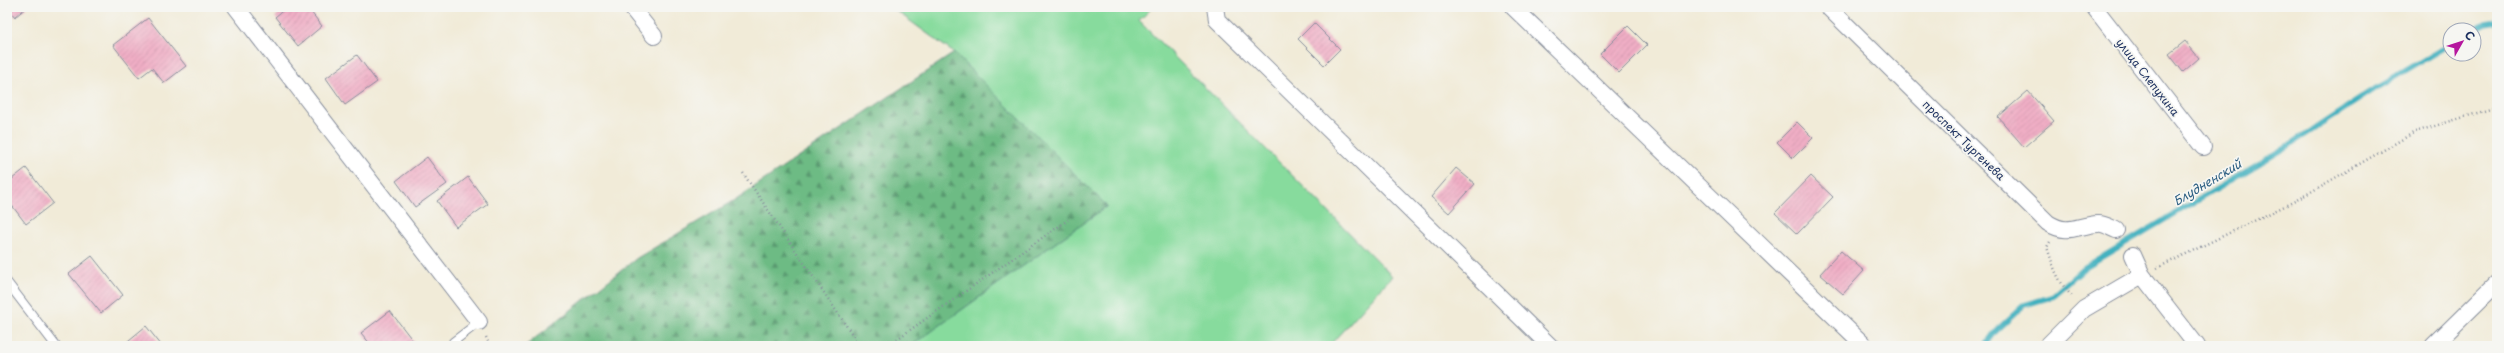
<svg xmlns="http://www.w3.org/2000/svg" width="2504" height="353" font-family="'Playpen Sans',sans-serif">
<defs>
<pattern id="forest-firs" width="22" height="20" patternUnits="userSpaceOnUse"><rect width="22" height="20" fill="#6dbb84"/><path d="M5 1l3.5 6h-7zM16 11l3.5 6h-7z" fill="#59986f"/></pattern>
<pattern id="building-hatch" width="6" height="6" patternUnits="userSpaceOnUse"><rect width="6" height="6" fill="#f0aec5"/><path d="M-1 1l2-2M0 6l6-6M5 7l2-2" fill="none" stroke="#cd96ac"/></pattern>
</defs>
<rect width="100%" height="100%" fill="#f6f6f2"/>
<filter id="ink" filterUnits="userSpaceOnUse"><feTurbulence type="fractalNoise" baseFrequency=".025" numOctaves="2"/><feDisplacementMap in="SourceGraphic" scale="8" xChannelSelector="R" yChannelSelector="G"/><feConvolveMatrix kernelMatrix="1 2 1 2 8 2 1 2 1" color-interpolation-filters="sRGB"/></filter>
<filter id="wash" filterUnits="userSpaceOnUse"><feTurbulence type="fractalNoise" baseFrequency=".012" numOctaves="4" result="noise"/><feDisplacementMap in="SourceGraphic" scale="16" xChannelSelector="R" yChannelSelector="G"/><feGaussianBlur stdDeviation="0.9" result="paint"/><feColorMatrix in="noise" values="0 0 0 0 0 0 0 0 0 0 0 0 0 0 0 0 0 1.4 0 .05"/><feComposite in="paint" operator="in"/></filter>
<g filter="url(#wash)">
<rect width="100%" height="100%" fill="#f1ebd8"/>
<path fill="#87db9d" stroke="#51857e" d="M891 7H1153L1139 21 1392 276 1329 346H911L1107 206 954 53Z"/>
<path fill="url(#forest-firs)" stroke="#447571" d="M954 53 1107 206 911 346H525L637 258 736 199Z"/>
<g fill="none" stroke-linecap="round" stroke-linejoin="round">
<path stroke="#43b1bf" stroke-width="5.5" d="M2474 30 2485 24 2497 22
M1985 346 1995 332 2024 305 2051 297 2085 267 2282 150 2378 87 2450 44"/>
</g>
<g id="blocks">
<path fill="url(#building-hatch)" d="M7 7H27L15 17Z
M287 7H307L322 26 298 46 275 17Z
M148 18 186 66 164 83 152 68 139 78 113 45Z
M1314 23 1340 49 1324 65 1298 39Z
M1628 26 1647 45 1619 73 1600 54Z
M2185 41 2199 58 2183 72 2169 54Z
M357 55 377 82 345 105 326 78Z
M2028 91 2054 121 2024 147 1998 117Z
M1797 122 1813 138 1793 158 1777 142Z
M427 157 447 184 415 207 396 181Z
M26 168 53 203 26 224 7 199V183Z
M1456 168 1475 184 1449 213 1431 197Z
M1811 176 1833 197 1797 234 1775 213Z
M468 177 488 204 456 227 437 201Z
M1841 251 1864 271 1843 294 1820 274Z
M92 256 123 295 101 313 69 274Z
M390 311 417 346H372L361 333Z
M146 326 162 346H124L123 345Z"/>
</g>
</g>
<g filter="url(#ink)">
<use href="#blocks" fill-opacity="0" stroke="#868d9b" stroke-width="1"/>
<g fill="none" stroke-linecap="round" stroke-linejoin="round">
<defs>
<path id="lane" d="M7 282 56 346
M453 342 479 322"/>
<path id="street" d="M236 7 479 322
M631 7 654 36
M1215 7 1217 20 1550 346
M1513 7 1865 346
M1828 7 2048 223C2069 236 2077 225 2098 224 2103 223 2111 228 2116 230
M2094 7 2203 147
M2133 255 2142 275 2197 346
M2047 346 2084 309 2142 275
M2433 346 2497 283"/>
</defs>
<use href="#lane" stroke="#868d9b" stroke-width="10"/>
<use href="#street" stroke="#868d9b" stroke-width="18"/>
<path stroke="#868d9b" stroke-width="2.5" stroke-dasharray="1 3" stroke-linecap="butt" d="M743 173 860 346
M2050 242 2047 247C2053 266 2058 283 2073 297
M2157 268 2295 201 2415 132 2497 107
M486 337 490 346
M887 346 1068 220"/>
<use href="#lane" stroke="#fff" stroke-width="8"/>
<use href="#street" stroke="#fff" stroke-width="16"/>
</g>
</g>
<g text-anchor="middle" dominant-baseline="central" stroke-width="3.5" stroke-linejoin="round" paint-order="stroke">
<g font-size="11" fill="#1b2f5e" stroke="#f6f6f2">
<text transform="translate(2148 77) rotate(52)">улица Слепухина</text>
<text transform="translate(1964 140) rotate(44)">проспект Тургенева</text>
</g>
<g font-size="12" font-style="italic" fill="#295c80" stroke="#f6f6f2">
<text transform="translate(2207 182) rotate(-31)">Блудненский</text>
</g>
</g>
<rect width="2504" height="353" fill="none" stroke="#f6f6f2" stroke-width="24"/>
<g transform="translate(2462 42) rotate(51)"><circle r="19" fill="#f6f6f2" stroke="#9ea6b7"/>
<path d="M0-3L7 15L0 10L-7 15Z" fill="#b5179e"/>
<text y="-6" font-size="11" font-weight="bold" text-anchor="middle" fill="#1b2f5e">С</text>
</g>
</svg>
